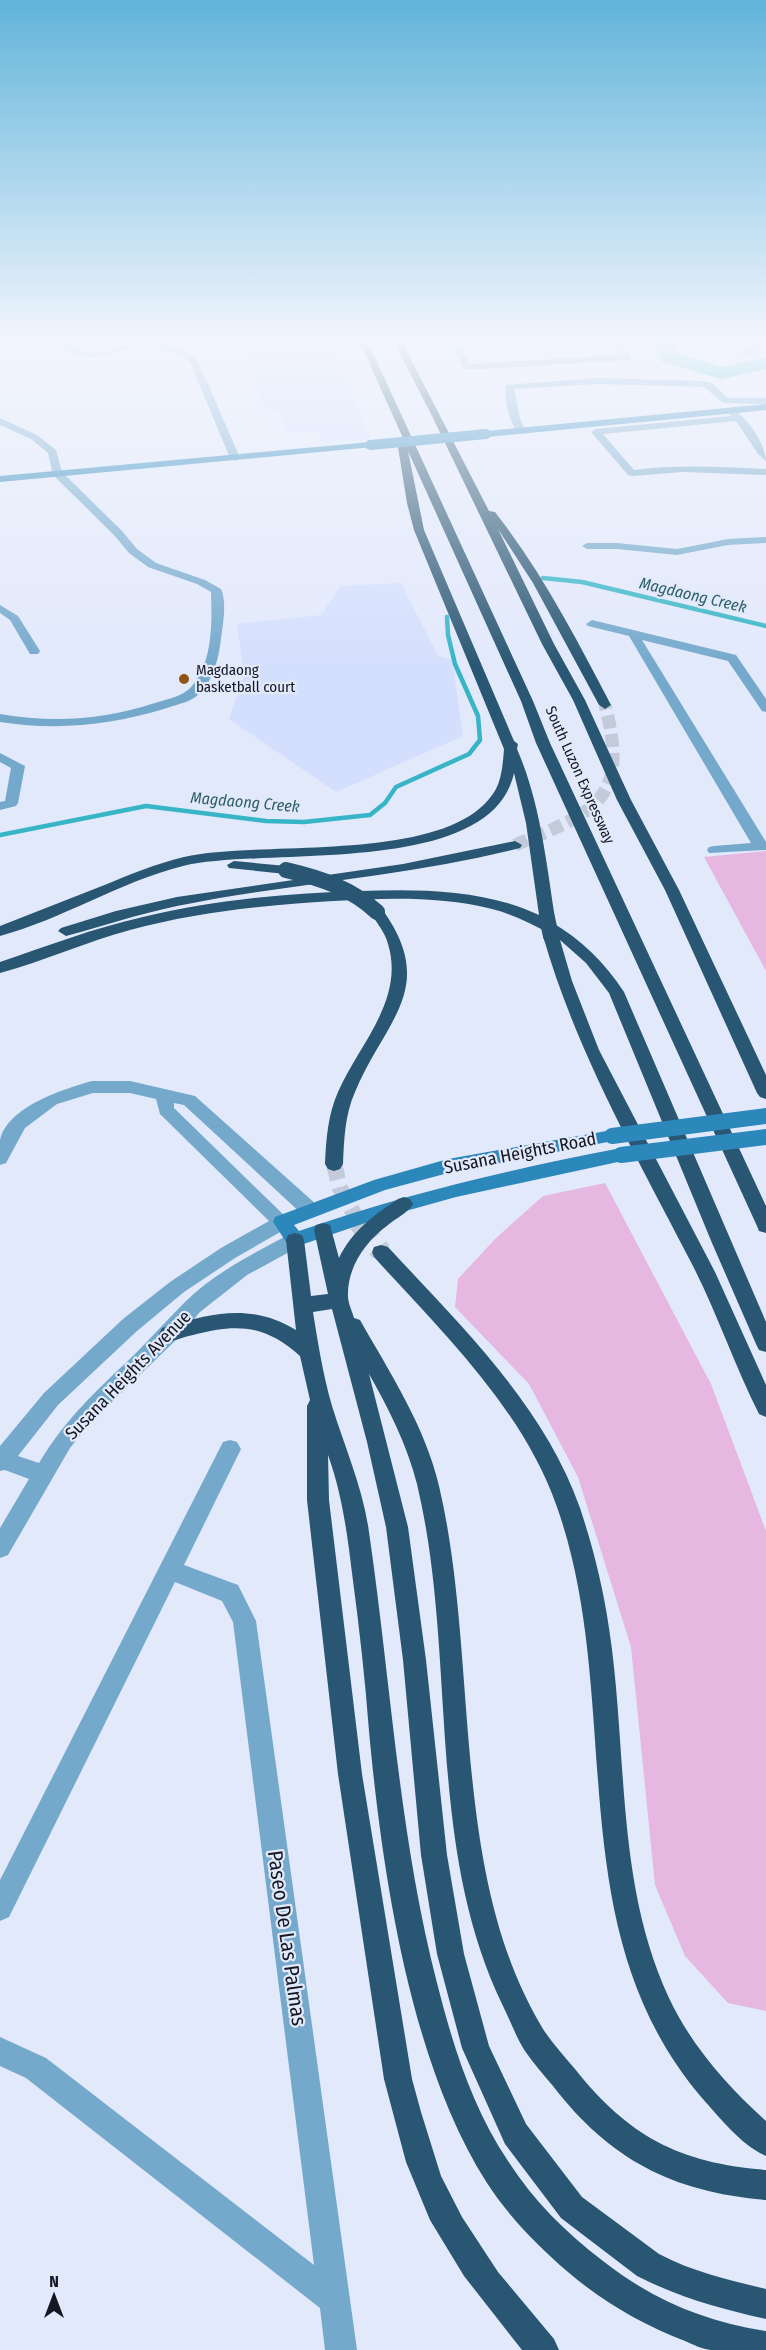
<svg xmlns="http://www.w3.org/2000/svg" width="766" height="2350" font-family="'Fira Sans Condensed',sans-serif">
<rect width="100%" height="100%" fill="#e2e9fb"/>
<path fill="#d4dffd" d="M249 338H328L371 439 323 443 319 431 288 433 280 413 263 409Z
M401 583 438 656 452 660 463 736 336 792 229 719 244 676 237 624 321 615 340 586Z"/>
<path fill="#e5b7e1" d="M766 851V971L704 857Z
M605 1183 711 1384 766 1531V2011L728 2003 685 1956 655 1885 631 1647 578 1477 529 1384 455 1307 458 1279 496 1238 543 1196Z"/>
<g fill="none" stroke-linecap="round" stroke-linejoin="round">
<path stroke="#37b5c6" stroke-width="4.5" d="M543 578 582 582 766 626
M0 835 146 806 266 821 304 822 370 815 385 803 396 787 469 754 480 740 478 716 455 664 448 635 447 617"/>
<path fill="#37b5c6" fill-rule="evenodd" d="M644 338H669L677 354 722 367 766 357V369L721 379 662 362 654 345Z"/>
<path stroke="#c3cada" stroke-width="13" stroke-dasharray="13 6" stroke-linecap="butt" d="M515 845C596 812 630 800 605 705"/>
<path stroke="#c3cada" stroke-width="16" stroke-dasharray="16 8" stroke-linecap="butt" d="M334 1164 340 1188 360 1225"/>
<path stroke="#c3cada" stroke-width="21" stroke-dasharray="21 10" stroke-linecap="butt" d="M359 1223 381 1252"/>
<path fill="#74a9cc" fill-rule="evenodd" d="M52 338C66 338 67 344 78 350 95 358 120 347 136 342L127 338C147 338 184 345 198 361L240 458 235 461 230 458 190 362C182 355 153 344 143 345 104 352 87 371 52 338Z
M449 338 458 340 562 338 558 341 461 345 470 364 622 355 612 343 602 338 618 339 632 357 628 360 467 370 463 367Z
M766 340V346L745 357 738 355Z
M598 378 704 381 712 383 728 398H766V404L723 403 704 387 598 384 514 389 520 419 526 431 521 434C509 428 504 397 506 385Z
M732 409C747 416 766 445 766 461L758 454 736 421 603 434 634 470C678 464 722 467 766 469V475L683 472 632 476 628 475 591 432 596 429 731 416 727 412Z
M0 418 37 435 56 450 62 472 122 531 137 549 156 563 205 580 221 589C227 602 223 624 221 638 219 657 214 679 200 693 192 702 178 704 167 708 111 725 58 731 0 722V714C54 723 103 720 155 703 168 699 184 696 192 686 213 662 212 622 211 592L197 584 148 567 129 553 114 535 53 475 48 453 31 439 0 425Z
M766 537V543L728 545 677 555 617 549H587L582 546 587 543H617L677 549 728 539Z
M0 605 18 616 40 651 38 654H30L10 620 0 613Z
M592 620 736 655 766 699V712L762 711 728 661 642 640 766 842V850L709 853 707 850 709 847 714 846 751 843 629 636 588 626 586 624Z
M0 753 25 766 18 803 16 806 0 810V802L5 801 11 768 0 762Z
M92 1081H130L195 1096 317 1205 319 1210 317 1215 310 1217 303 1215 184 1105 174 1103V1108L291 1222 289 1227 235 1258 184 1292 137 1331 58 1405 18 1456 39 1463C66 1418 97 1390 135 1354 152 1337 168 1319 185 1302 214 1273 253 1254 288 1235L295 1233 302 1235 304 1240 302 1245 247 1275 200 1312 176 1340 89 1424 70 1448 8 1555 0 1558V1528L29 1479 5 1470 0 1471V1446L44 1393 123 1319 170 1282 221 1248 269 1221 160 1114 156 1099 130 1093H93L57 1104 25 1128 6 1163 0 1165C0 1157 0 1148 0 1141 6 1107 64 1089 92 1081Z
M230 1440 237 1442 241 1449 184 1565 238 1585 256 1621 357 2350H325L320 2308 26 2078 0 2066V2037L46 2058 314 2265 233 1622 222 1601 175 1582 9 1917 0 1921V1880L223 1442Z"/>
<path fill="#2c87bb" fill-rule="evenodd" d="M766 404V410L486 437 481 434 486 431Z
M370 442 375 445 373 447 0 482V476Z
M612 1130 618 1132 621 1136 618 1140 448 1173 385 1190 294 1225 299 1231C404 1194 512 1169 621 1148L627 1150 630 1155 627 1160 456 1197 377 1219 295 1247 288 1245 273 1222 275 1217 374 1180 448 1159Z"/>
<path fill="#295672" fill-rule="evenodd" d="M358 338H366L533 701 550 743 766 1206V1233L759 1231 757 1226 536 743 521 701 408 451 424 530 514 741 518 744 517 749C540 802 546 860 555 918L551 922C581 939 605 963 624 992L766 1322V1352L759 1350 756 1344 712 1243 609 993 586 963 560 940 572 981 599 1050 715 1272 766 1385V1417L759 1414C735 1366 718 1316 694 1268 638 1159 577 1054 543 936L547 932C530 923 512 914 492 909 441 896 386 898 333 901 265 905 196 912 130 930 86 942 44 961 0 973V962C47 946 94 928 143 917 214 900 287 893 360 891 419 889 484 889 539 915L526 823 514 773C491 879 263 846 183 866 119 882 63 919 0 936V926C34 913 68 899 102 886 129 875 155 864 184 857 261 839 453 866 496 789 502 777 503 762 504 749L414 530 407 503 397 441 403 438Z
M392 338H400L489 511 495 512C542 572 576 638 611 705L605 709 599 705 533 583 498 529 554 644 585 700 631 800 679 890 766 1075V1099L760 1097 757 1093 665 890 617 800 573 700 542 644 432 416Z
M515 841 522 845 520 848C405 877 291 883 177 906 139 914 103 926 66 936L58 931 61 928 116 911 177 897 403 864Z
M234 861 286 866 293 870 286 874 229 868 227 865Z
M377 907 382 909C439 988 385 1020 355 1092 345 1114 344 1140 343 1164L340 1169 334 1171 328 1169 325 1164C326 1140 328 1114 338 1092 359 1044 405 1000 388 944 385 932 376 922 370 912Z
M404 1197 410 1199 413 1204C408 1213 396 1218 388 1225 366 1241 347 1267 348 1296 348 1303 352 1311 354 1318L360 1320C390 1373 425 1426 439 1486 480 1660 448 1872 543 2029 552 2043 564 2056 575 2069 629 2137 680 2163 766 2170V2200C673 2192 610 2160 553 2086 543 2074 533 2063 525 2051 516 2037 510 2020 503 2006 424 1843 458 1656 417 1484 407 1445 389 1409 369 1374L408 1527 426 1660 447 1855 464 1954 489 2046 526 2124 582 2197 659 2254C693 2272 729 2280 766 2289V2319C721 2309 678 2297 637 2276L561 2218 505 2144 462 2048 437 1954 421 1855 403 1660 386 1527 367 1442 332 1309 313 1312C318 1343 323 1375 332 1406 345 1448 363 1488 369 1532 391 1683 399 1836 437 1983 453 2046 472 2107 508 2161 533 2200 566 2233 603 2261 651 2299 705 2322 766 2331V2350C748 2350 729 2350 711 2350 702 2349 694 2345 685 2341 643 2325 603 2302 568 2272 538 2246 509 2217 487 2183 410 2063 382 1872 369 1731 365 1678 359 1625 352 1573 347 1532 342 1494 328 1455L329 1500 362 1774 412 2079 421 2112 441 2176 462 2217 498 2272 554 2339 559 2350H522L464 2276 430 2220 406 2162 384 2079 338 1774 307 1500V1406L310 1400 300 1356C265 1325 238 1323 193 1335 182 1337 173 1343 162 1340L159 1334 162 1328 169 1326C214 1312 254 1304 296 1330L286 1240 288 1235 295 1233 302 1235 304 1240 311 1296 328 1294 314 1230 316 1225 323 1223 330 1225 339 1258C352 1231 373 1216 398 1199Z
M381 1245 388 1247C460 1325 544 1405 580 1508 593 1547 603 1587 609 1628 628 1752 615 1882 669 1998 691 2045 727 2086 766 2121V2156C741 2145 720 2118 702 2098 556 1927 626 1703 557 1507 523 1409 442 1332 374 1257L372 1252 374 1247Z"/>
<path stroke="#2c87bb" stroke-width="10" d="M370 445 486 434"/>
<path stroke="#2c87bb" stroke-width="16" d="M612 1136 766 1116
M621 1155 766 1137"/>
<path stroke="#295672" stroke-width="16" d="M286 870C320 878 351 888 377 912
M547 918 551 936"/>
</g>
<linearGradient id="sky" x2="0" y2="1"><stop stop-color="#61b4da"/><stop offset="0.51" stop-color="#f2f5fd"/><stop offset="1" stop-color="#f2f5fd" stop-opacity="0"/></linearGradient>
<rect width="766" height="667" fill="url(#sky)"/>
<circle fill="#905415" stroke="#e2e9fb" stroke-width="2" cx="184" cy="679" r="6"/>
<g text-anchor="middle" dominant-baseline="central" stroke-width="4.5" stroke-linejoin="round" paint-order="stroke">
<g font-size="15" fill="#131721" stroke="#e2e9fb" text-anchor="start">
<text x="196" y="670">Magdaong<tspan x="196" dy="17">basketball court</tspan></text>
</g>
<g font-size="15" fill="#131721" stroke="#e2e9fb">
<text transform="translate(580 775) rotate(66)">South Luzon Expressway</text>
</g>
<g font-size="16" font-style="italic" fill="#2d5f67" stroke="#e2e9fb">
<text transform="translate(693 595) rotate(13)">Magdaong Creek</text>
<text transform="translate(245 802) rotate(5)">Magdaong Creek</text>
</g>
<g font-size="18" fill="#131721" stroke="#e2e9fb">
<text transform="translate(520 1153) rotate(-11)">Susana Heights Road</text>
<text transform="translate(128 1375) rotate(-46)">Susana Heights Avenue</text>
</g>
<g font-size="21" fill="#131721" stroke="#e2e9fb">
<text transform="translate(287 1938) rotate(82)">Paseo De Las Palmas</text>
</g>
</g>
<g transform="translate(54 2296)" stroke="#e2e9fb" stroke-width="4.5" paint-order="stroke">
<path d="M0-4.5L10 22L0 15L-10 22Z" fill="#131721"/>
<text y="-9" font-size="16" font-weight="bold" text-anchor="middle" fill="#131721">N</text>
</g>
</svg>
